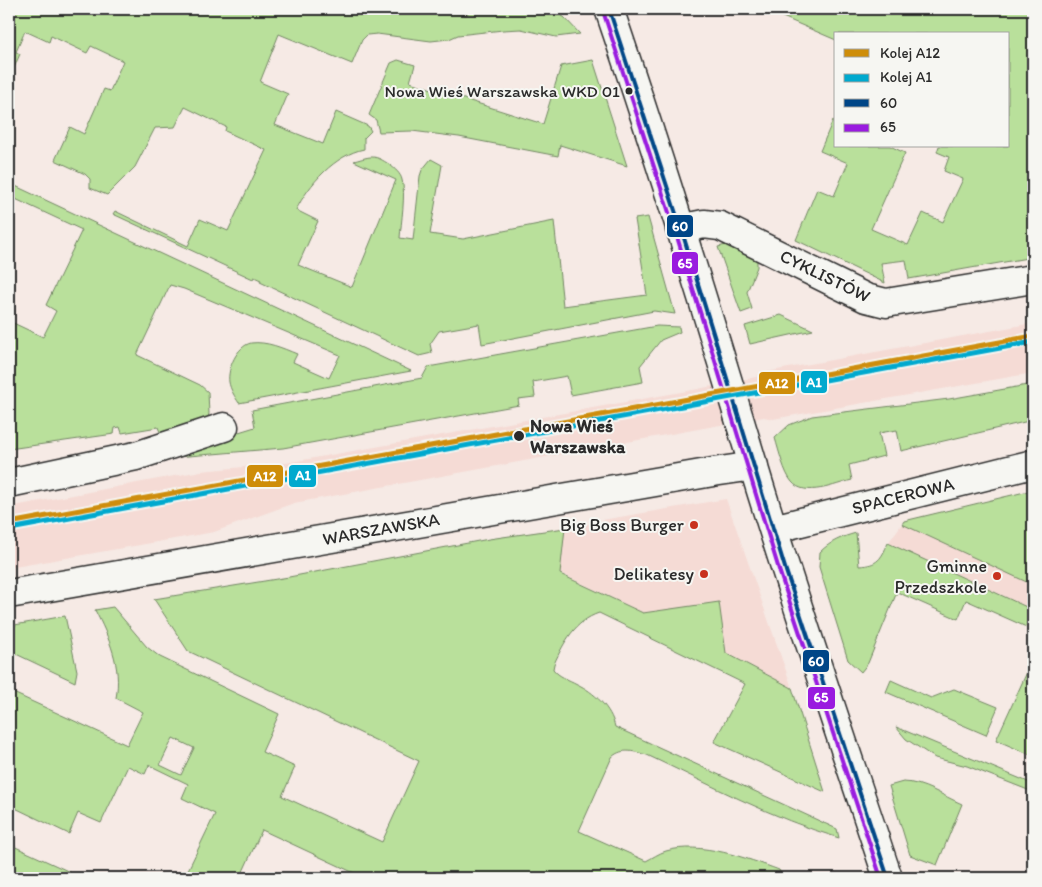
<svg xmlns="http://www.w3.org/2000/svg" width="1042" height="887" font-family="Itim,sans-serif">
<rect width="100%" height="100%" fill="#f6eae5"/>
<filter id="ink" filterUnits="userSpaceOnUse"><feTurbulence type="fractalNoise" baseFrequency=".02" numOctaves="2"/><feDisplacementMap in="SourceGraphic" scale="10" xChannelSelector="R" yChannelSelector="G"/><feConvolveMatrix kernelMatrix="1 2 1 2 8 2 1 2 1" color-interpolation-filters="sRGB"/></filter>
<g filter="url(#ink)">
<path fill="#f5dbd5" d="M1033 323V373L773 419 764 417 294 503 214 532 9 568V507L201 471 286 463 698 389 756 377 761 373Z
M1033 490V610L888 543 904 521Z
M726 499 792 688 726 653 489 539 602 522V520Z"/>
<path fill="#b9e09b" stroke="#728663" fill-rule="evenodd" d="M9 9H443L449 12 466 15 473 9H544L564 17 580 34 556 37 521 29 503 30 458 35 449 39 431 41 377 34 367 35 362 40 352 64 279 34 260 82 288 94 275 125 323 144 336 112 368 126 371 131 364 138V149C335 155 309 184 296 210L318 221 298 265 352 287 396 180 354 161C372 156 374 154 390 165 395 169 401 174 402 180 406 193 401 223 400 238L413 240 420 176 422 170 431 159 442 165 430 234 463 239 554 221 563 306 647 295 635 219 648 217 675 314 654 311 482 344 479 324 439 331 430 344 432 353 419 356 260 282 261 280 254 277 253 279 113 214 115 211 188 246 200 219 228 231 266 150 225 131 226 127 185 107 175 127 155 128 135 167 107 195 90 188V179L85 174 55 160 70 127 84 134 104 89 110 91 123 61 91 46 87 53 51 36 49 42 25 31 16 52 20 54 9 79Z
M760 9H1033V257L909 279 906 260 881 263 885 283 796 240 817 189 834 196 848 163 820 151 833 120 836 122V146H890L905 153 871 229 908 245 923 213 943 222 963 179 944 171 949 157 937 152 939 146H1008V34H836V40L778 15Z
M398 60 415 65 410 82 543 124 561 66 593 60 627 166 560 145 558 156 459 137 412 131 379 132 376 120 369 115 391 63Z
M9 183 411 371 239 403C235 397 230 389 229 382 227 369 237 346 251 343 267 341 282 348 297 354L293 362 329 378 340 355 246 315 184 289 170 285 137 355 200 385 208 392 209 414 206 423 162 437 158 427 122 433 120 427 115 428 114 434 9 449V321L43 337 56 311 46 305 82 230 9 196Z
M726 245H733L757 260V267L747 292 752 309 741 313 718 247Z
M781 315 813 330 750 344 745 326Z
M657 326 679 327 680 332 661 340 640 366 643 382 571 395 567 376 533 382 535 397 518 399 519 405 283 448 177 457V451L255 427 252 410 422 378 428 367Z
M1033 384V420L901 451 897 430 879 433 884 456 849 465 852 480C836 484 805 498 792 482 784 473 779 451 775 438L789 425 812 416 949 399Z
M1033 490V569L1032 572 1033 573V585L902 524 904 521Z
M565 528 560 574 643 613 719 602 726 653 792 688 825 792 714 742 745 684 599 613C575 621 564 642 554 664L553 669C559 677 568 679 577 684 594 692 611 708 615 727L837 829 839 838C772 818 711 785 647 755 635 752 623 747 612 757L579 831 646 861C652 858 659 853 666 851 700 841 747 858 779 870L781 874 779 878H365L262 830 240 878H183L189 868 215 814 182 798 188 784 149 765 145 774 128 766 101 823 78 813 69 834 9 805V691L127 745 143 712 116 698C122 666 109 638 95 610L113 607 147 647 160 657 279 714 262 752 295 767 282 796 382 842 419 761 188 651 154 599 289 577 489 539ZM173 738 194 748 181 775 160 765Z
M856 533 859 566C878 565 881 559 888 543L1033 610V630L966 600 958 619 897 592 868 663 861 672 848 660 819 567 820 552C831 541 842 537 856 533Z
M65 616 77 671 75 682 16 654 9 668V626Z
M1033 659V756L996 740Z
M891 680 931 698 954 689 998 707 986 735 886 692Z
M896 727 1033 784V792L967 766 935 758 906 739Z
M903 782C923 782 943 796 962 804L937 865 910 855 889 786Z
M9 844 70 872 68 878H9Z"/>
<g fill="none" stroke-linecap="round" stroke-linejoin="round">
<defs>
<path id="minor" d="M609 9C661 161 708 315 754 468 796 606 843 742 888 878
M680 229 704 224 720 226 866 298 886 303 1033 279
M9 483 136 456 224 427
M773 529 1033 464
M9 594 713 472 754 466"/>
</defs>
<use href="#minor" stroke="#2b2b2b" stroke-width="31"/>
<use href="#minor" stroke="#f6f6f2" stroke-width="28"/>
<defs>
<path id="bus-1" d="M609 9 684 238 786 571 888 878"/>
<path id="bus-2" d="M603 11 678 240 780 573 881 878"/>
</defs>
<use href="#bus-1" stroke="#f6f6f2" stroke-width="8"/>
<use href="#bus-2" stroke="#f6f6f2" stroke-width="8"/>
<use href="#bus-1" stroke="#004687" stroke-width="4"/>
<use href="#bus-2" stroke="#991bdf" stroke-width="4"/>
<defs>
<path id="rail-1" d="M9 523 1033 336"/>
<path id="rail-2" d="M10 529 1033 342"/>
</defs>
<use href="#rail-1" stroke="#f6f6f2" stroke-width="9"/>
<use href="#rail-2" stroke="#f6f6f2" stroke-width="9"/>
<use href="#rail-1" stroke="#ce8d09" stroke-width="5"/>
<use href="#rail-2" stroke="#00a9ce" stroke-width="5"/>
</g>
</g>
<g fill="#2b2b2b" stroke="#f6f6f2" stroke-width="2">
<circle cx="629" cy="91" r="4.5"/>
<circle cx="519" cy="436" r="6"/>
</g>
<g fill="#c8321e" stroke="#f6f6f2" stroke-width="2">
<circle cx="694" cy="525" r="5"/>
<circle cx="704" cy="574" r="5"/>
<circle cx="997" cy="576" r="5"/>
</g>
<g text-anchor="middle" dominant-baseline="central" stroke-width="4" stroke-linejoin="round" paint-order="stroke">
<g font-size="17" fill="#2b2b2b" stroke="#f6f6f2" text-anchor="end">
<text x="620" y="91">Nowa Wieś Warszawska WKD 01</text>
</g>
<g font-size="18" fill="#2b2b2b" stroke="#f6f6f2">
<text transform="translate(825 276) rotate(26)">CYKLISTÓW</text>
<text transform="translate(903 496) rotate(-14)">SPACEROWA</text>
<text transform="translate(381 529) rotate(-10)">WARSZAWSKA</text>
</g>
<g font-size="18" font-weight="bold" fill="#2b2b2b" stroke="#f6f6f2" text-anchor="start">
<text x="530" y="426">Nowa Wieś<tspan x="530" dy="21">Warszawska</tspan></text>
</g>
<g font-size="18" fill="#2b2b2b" stroke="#f6f6f2" text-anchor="end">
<text x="684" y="525">Big Boss Burger</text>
<text x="987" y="566">Gminne<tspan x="987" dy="21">Przedszkole</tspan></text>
<text x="694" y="574">Delikatesy</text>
</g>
</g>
<g stroke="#f6f6f2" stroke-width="2">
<rect x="666" y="214" width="28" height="24" rx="5" fill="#004687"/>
<rect x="671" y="251" width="28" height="24" rx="5" fill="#991bdf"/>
<rect x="800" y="370" width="28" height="24" rx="5" fill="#00a9ce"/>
<rect x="758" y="371" width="38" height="24" rx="5" fill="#ce8d09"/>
<rect x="288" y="464" width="29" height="24" rx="5" fill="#00a9ce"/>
<rect x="246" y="464" width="38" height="24" rx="5" fill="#ce8d09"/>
<rect x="802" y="649" width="28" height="24" rx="5" fill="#004687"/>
<rect x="807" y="686" width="29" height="24" rx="5" fill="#991bdf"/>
</g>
<g font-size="14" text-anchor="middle" font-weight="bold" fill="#fff">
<text x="680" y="231">60</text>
<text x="685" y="268">65</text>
<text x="814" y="387">A1</text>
<text x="777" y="388">A12</text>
<text x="303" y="480">A1</text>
<text x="265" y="481">A12</text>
<text x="816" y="666">60</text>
<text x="821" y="702">65</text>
</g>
<rect width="1042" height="887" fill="none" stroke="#f6f6f2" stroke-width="30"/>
<rect x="15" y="15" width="1012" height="857" fill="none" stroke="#2b2b2b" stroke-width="2" filter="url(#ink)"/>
<rect x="834" y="32" width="175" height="115" fill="#f6f6f2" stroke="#a5a5a2"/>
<rect x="844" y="49" width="25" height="8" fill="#ce8d09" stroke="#a5a5a2"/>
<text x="880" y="58" font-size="15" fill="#2b2b2b">Kolej A12</text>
<rect x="844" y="74" width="25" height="8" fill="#00a9ce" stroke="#a5a5a2"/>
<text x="880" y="82" font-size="15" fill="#2b2b2b">Kolej A1</text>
<rect x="844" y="99" width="25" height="8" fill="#004687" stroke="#a5a5a2"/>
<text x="880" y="108" font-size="15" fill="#2b2b2b">60</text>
<rect x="844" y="124" width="25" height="8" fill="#991bdf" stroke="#a5a5a2"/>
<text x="880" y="132" font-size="15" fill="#2b2b2b">65</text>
</svg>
